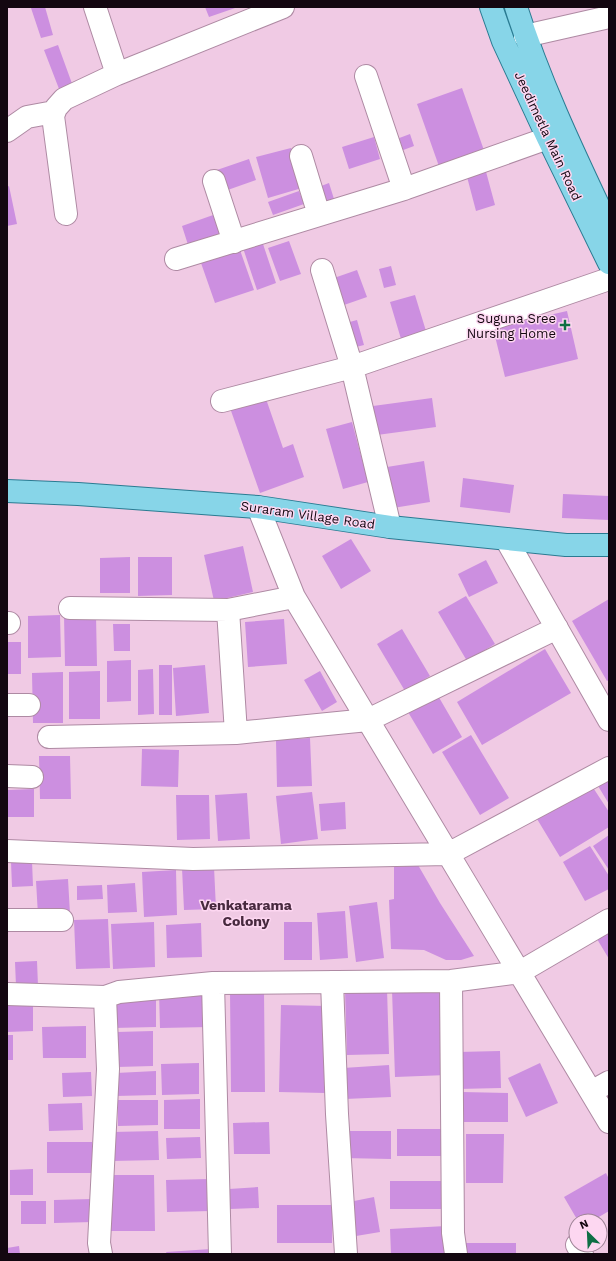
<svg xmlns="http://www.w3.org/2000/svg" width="616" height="1261" font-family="'Work Sans',sans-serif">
<rect width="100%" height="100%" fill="#f0cae4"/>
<path fill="#cc8fe0" d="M36 7H45L53 35 41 38 31 8Z
M205 7H238L209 17Z
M58 45 74 89 61 94 44 50Z
M462 88 486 156 441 172 417 104Z
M410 134 414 146 398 152 394 140Z
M374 137 380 159 349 169 342 147Z
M291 148 302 188 268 198 256 157Z
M249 159 256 180 222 192 214 171Z
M485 168 495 205 476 211 466 173Z
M329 183 334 199 321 203 316 188Z
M9 186 17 224 7 226V187Z
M299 191 304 204 273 215 268 202Z
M216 214 225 239 190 251 182 226Z
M262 241 276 283 257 290 243 248Z
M289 241 301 274 280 281 268 248Z
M240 250 254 290 215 303 201 263Z
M391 266 396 285 384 288 379 269Z
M357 270 367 297 344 305 334 278Z
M415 295 426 331 401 339 390 302Z
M567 311 578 359 505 377 493 328Z
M357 320 364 345 352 348 346 323Z
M265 396 283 448 293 444 304 477 260 493 230 408Z
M432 398 436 427 377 435 373 406Z
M352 422 368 482 343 489 326 429Z
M424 461 430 502 393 508 387 467Z
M463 478 514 485 510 513 460 507Z
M563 494 609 496V520L562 518Z
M351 539 371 571 341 589 322 556Z
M243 546 253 592 214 601 204 555Z
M130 557V593H100V558Z
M138 557H172V595L138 596Z
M486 560 498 583 469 597 458 574Z
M466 596 495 644 467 661 438 612Z
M609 599V680L607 681 572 621Z
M60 615 61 657 28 658V616Z
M64 615H96L97 666H65Z
M284 619 287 664 248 667 245 622Z
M113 624H130V651H114Z
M402 629 430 676 405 691 377 644Z
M7 642H21V674H7Z
M545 649 571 693 482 745 457 702Z
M131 660V701L107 702V661Z
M159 665H172V715H159Z
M205 665 209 713 176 716 173 668Z
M153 669 154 714 138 715V670Z
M100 671V719H69V672Z
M320 671 337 702 322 711 304 680Z
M63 672V723H33L32 673Z
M437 694 462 737 433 754 408 712Z
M471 735 509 798 480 815 442 752Z
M310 738 312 786 277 787 276 740Z
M142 749 179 750 178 787 141 786Z
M39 756H70L71 799H40Z
M609 772V804L595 781Z
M590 783 609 812V827L560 857 534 814Z
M34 789V817H7V790Z
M312 792 318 839 281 844 276 796Z
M247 793 250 839 218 841 215 795Z
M176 795H209L210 839 177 840Z
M345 802 346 829 321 831 319 804Z
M609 835V870L593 846Z
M590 846 609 876V889L585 901 563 862Z
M32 861 33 886 12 887 11 862Z
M418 865 440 903 474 956 461 960H446L424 950 391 949 389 900 394 899V867Z
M214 867 216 909 184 910 182 868Z
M176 870 177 915 144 917 142 872Z
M68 879 70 914 38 915 36 881Z
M135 883 137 912 108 913 107 885Z
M102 885 103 899 77 900V886Z
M377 902 384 958 356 962 349 906Z
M345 911 348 958 320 960 317 913Z
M108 919 110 968 76 969 74 920Z
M154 922 155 967 113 969 111 924Z
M284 922H312V960H284Z
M201 923 202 957 167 958 166 925Z
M609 925V959L594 934Z
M37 961 38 986H16L15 962Z
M444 987 447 1075 395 1077 392 990Z
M387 989 389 1054 347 1055 345 991Z
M208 990 209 1027 160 1028 159 991Z
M230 991H264L265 1092H231Z
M156 995V1027L113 1028V996Z
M33 1000V1031L7 1032V1001Z
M281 1005 328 1006 326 1093 279 1092Z
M86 1026V1058H43L42 1027Z
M153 1031V1066L117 1067V1032Z
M7 1035H13V1060H7Z
M500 1051 501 1088 458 1089V1052Z
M199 1063V1094L162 1095 161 1064Z
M540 1063 558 1103 526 1117 508 1078Z
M389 1065 391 1097 345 1099 343 1068Z
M156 1071V1095L116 1096V1073Z
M91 1072 92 1096 63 1097 62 1073Z
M462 1092 508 1093V1122H462Z
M200 1099V1129H164V1100Z
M118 1100H158V1125L118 1126Z
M82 1103 83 1130 49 1131 48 1104Z
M269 1122 270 1154H234L233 1123Z
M397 1129H443V1156H397Z
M158 1131 159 1160 112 1161V1132Z
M343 1131H391V1159L343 1158Z
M466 1134H504L503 1183H466Z
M200 1137 201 1158 167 1159 166 1138Z
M47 1142H92L93 1173H47Z
M33 1169V1195H10V1170Z
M606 1173 609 1179V1211L592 1221H578L564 1197Z
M109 1175H154L155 1231H110Z
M210 1179 211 1211 167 1212 166 1180Z
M390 1181H442V1209H390Z
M258 1187 259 1208 230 1209 229 1189Z
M374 1197 380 1232 356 1236 349 1202Z
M92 1199 93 1222 54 1223V1200Z
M21 1201H46V1224H21Z
M277 1205H333L332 1243H277Z
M446 1226 447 1254H391L390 1229Z
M465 1243H516V1254H465Z
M19 1246 20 1254H7V1248Z
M211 1249V1254H167L166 1252Z"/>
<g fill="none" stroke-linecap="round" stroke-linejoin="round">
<defs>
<path id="minor" d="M95 7 117 74
M525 36 609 17
M366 76 404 189
M7 131 27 117 54 112
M301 156 319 215
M214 181 234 242
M66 214 53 116 56 108 64 99 117 74 283 7
M176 259 404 189 548 138
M322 270 352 367 609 279
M222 401 352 367 390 527
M258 507 294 597 609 1122
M506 539 609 720
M70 608 228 610 294 597
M228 610 236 733
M7 623H9
M7 705H29
M49 737 236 733 368 720 557 628
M7 776 32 777
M7 851 193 859 448 854 609 768
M7 920H62
M451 981 453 1233 456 1254
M332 982 337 1114 346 1254
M213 983 220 1254
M7 994 105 997
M591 1092 609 1082
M577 1245 582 1254
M101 1254 99 1243 108 1069 105 997 119 992 213 983 451 981 520 972 609 920"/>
<path id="major" d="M491 7 503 41 548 138 609 263
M516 7C540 83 575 156 609 228
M7 491 78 494 258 507 390 527 566 545H609"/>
</defs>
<use href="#minor" stroke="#ae8aa3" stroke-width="24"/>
<use href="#major" stroke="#2a7b92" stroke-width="24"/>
<use href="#minor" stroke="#fff" stroke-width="22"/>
<use href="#major" stroke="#87d5e8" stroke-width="22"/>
</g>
<path fill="#0e6f45" stroke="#fdd7f1" stroke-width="1.5" d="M563 319h4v4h4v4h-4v4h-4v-4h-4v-4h4z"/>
<g text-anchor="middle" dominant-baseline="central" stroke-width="3" stroke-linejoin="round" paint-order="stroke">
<g font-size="13" fill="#130710" stroke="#fdd7f1">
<text transform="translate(548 136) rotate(65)">Jeedimetla Main Road</text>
<text transform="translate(308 515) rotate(8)">Suraram Village Road</text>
</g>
<g font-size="13" fill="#130710" stroke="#fdd7f1" text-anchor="end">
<text x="556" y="318">Suguna Sree<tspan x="556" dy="15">Nursing Home</tspan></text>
</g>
<g font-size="14" font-weight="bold" fill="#47293e" stroke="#fdd7f1">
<text x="246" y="905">Venkatarama<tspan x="246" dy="16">Colony</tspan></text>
</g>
</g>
<rect width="616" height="1261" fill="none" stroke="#130710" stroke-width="16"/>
<g transform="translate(588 1233) rotate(336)"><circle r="19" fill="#fdd7f1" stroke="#9f8497"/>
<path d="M0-3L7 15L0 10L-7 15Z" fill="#0e6f45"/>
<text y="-6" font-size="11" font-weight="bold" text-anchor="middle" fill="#130710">N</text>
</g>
</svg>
